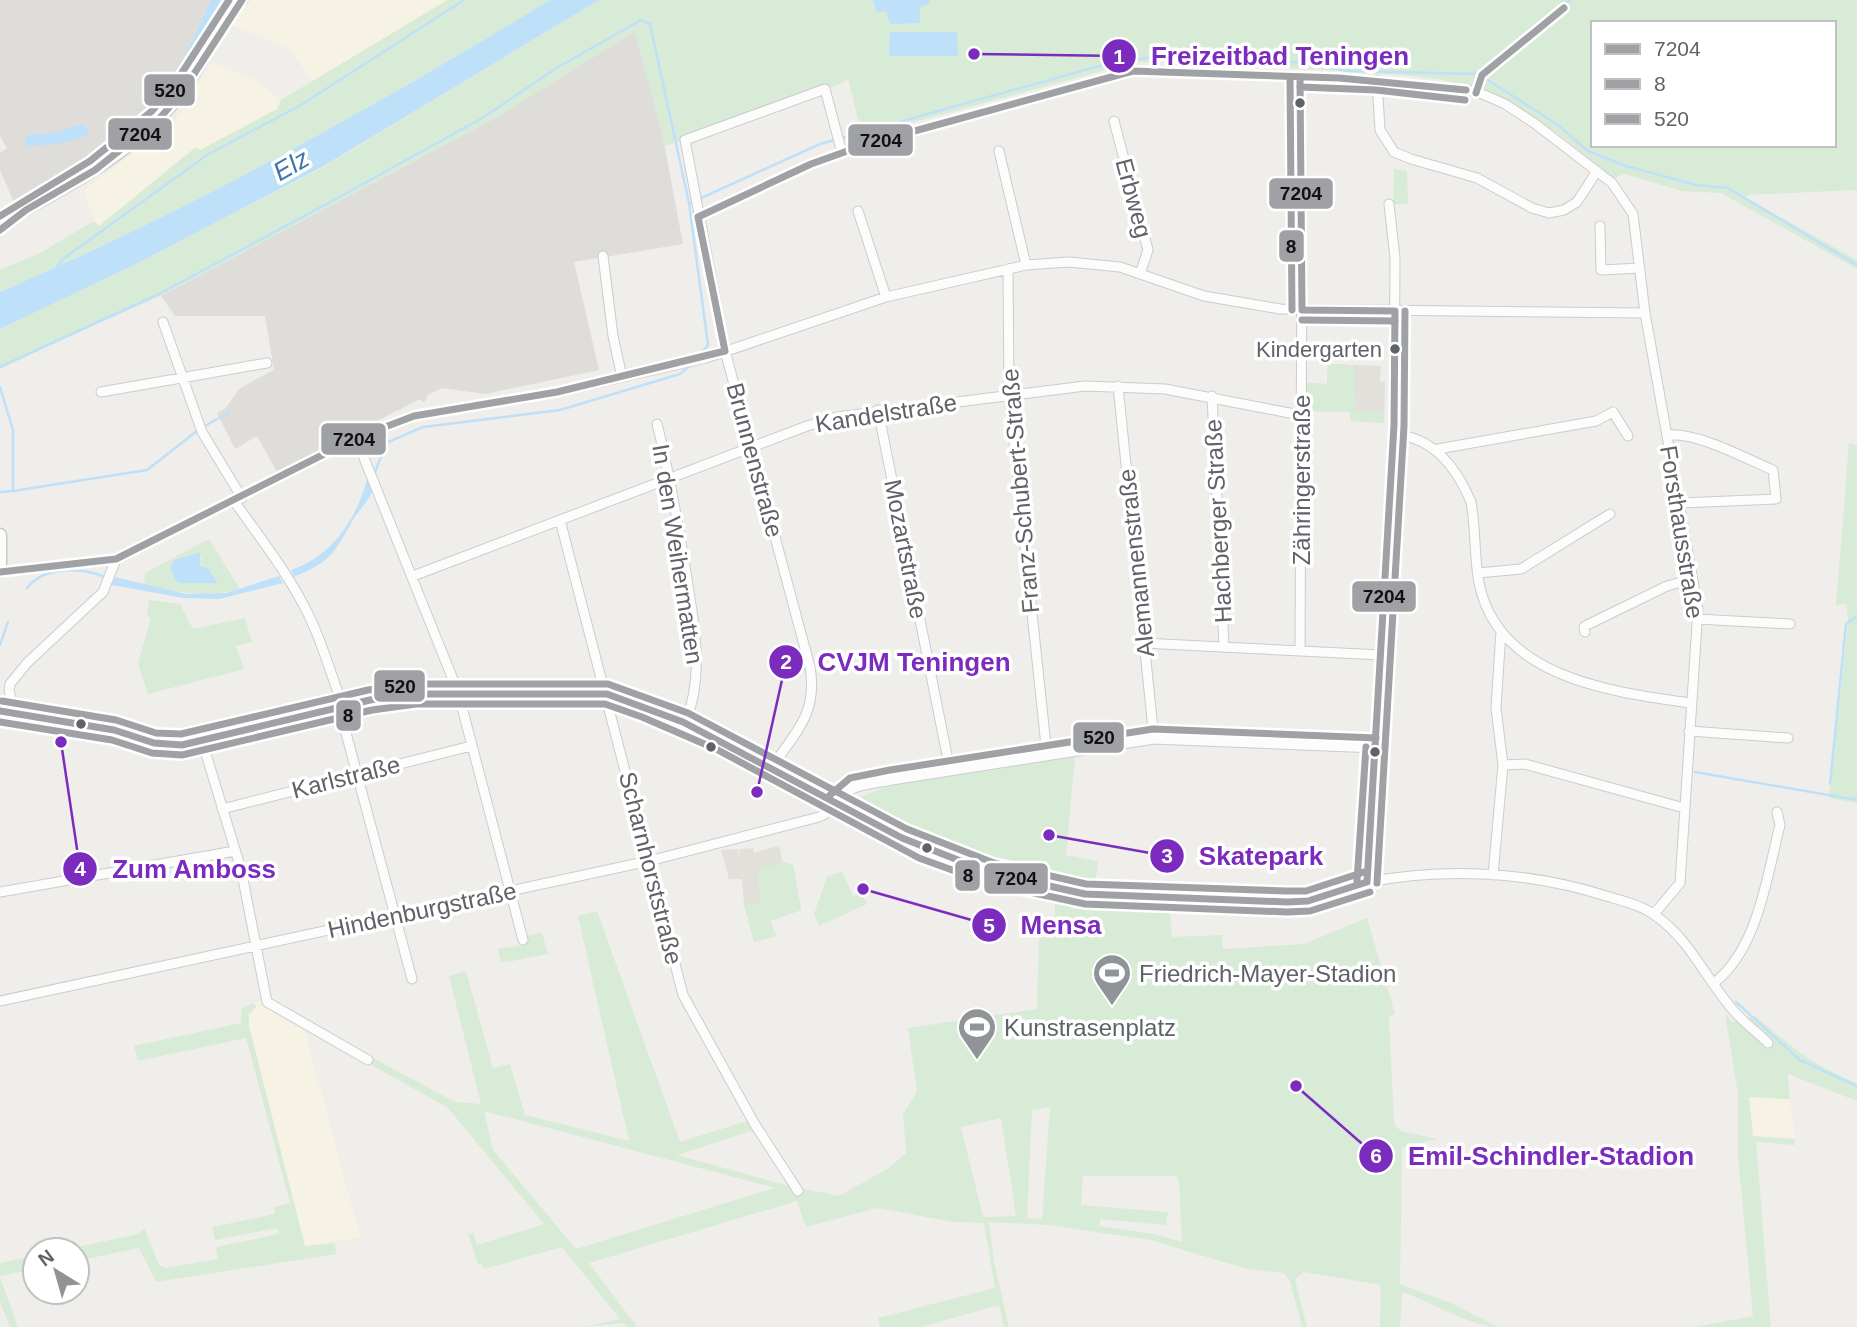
<svg xmlns="http://www.w3.org/2000/svg" width="1857" height="1327" font-family="Helvetica,sans-serif">
<rect width="100%" height="100%" fill="#efeeea"/>
<path fill="#f7f3e4" d="M221 0H449L313 82 290 49 211 16Z
M212 62 259 82 281 100 277 109 200 151 196 147 185 156 186 158 181 159 99 226 94 221 84 190 176 120Z
M263 1000 273 1013 304 1028 360 1237 305 1247 249 1026V1014L256 1007 254 1003Z
M1749 1097 1790 1099 1795 1139 1753 1136Z"/>
<path fill="#dfddda" d="M0 0H211L170 87 150 103 154 102 156 107 155 117 81 172 15 205 0 170V153L7 148 0 136Z
M635 31 662 132 683 244 574 262 599 370 485 394 442 388 428 395 424 403 420 399 277 472 257 436 235 449 217 413 225 409 240 388 274 370 265 316H175L161 296 497 117Z"/>
<path fill="#e2e0da" d="M1328 364 1381 366 1380 381 1385 382 1384 423 1351 421 1350 412 1306 411 1307 383 1327 384Z
M776 846 780 848 782 861 793 865 801 910 770 921 776 936 754 942 744 904 742 879H729L721 850 738 849 739 856 740 849 753 848 754 853Z"/>
<path fill="#d8ebd6" fill-rule="evenodd" d="M447 0H550C373 108 191 210 0 292V270L40 253 94 221 99 226 196 147 200 150 277 109 281 100Z
M599 0H1857V190L1746 195 1748 199 1857 260V269L1721 193 1682 191 1625 174 1614 178 1556 132 1486 91 1443 80 1402 75 1203 62H1135L862 136 848 79 838 85 665 146 635 31 497 117 161 296 61 339 0 369V329L140 262 322 168ZM1593 23H1834V145H1593Z
M1394 168 1407 171 1408 204H1393Z
M1328 364 1354 365 1355 410 1383 411 1384 423 1351 421 1350 412 1306 411 1307 383 1327 384Z
M1849 443 1857 446V803L1829 798 1848 624 1847 604 1836 605Z
M209 539 240 589C208 598 176 592 144 586L145 573ZM201 557 200 567 209 569 218 582 174 560Z
M149 600 180 604 193 629 245 618 252 642 236 646 244 669 148 694 138 663 151 618 147 616Z
M1075 757 1066 855 1098 861 1095 886 1050 881 974 855 852 801 886 786Z
M782 862 793 865 801 910 770 921 776 936 754 942 744 904 760 903 757 870Z
M842 871 853 896 861 892 867 904 819 926 814 914 827 877Z
M1055 903H1071V909L1170 910 1172 937 1222 935 1223 949 1304 944 1367 918 1395 1014 1389 1016 1394 1124 1401 1131 1437 1139 1402 1148 1400 1284 1453 1304 1498 1327C1472 1327 1429 1301 1402 1292L1400 1327H1380L1381 1285 1304 1272 1295 1279 1307 1327H1302L1290 1281 1284 1273 1247 1269 1150 1240 1048 1225 989 1222 994 1262 1009 1327H1004L999 1305 921 1327H880L878 1318 995 1288 984 1223 954 1222 877 1208 806 1227 797 1201 589 1263 637 1327H627L624 1323 583 1327 620 1319 562 1247 484 1269 482 1264H478L468 1234 473 1233 477 1245 544 1224 448 1108 354 1055 356 1049 455 1102 481 1104 449 976 466 971 493 1068 510 1064 525 1115 629 1141 578 916 597 911 680 1142 747 1121 754 1130 677 1155 789 1186 839 1196 889 1168 906 1153 903 1114 917 1092 908 1028 1037 1009 1039 937 1055 921ZM1050 1107 1042 1219 1027 1218 1032 1110ZM484 1111 775 1188 576 1249 493 1150ZM1001 1118 1016 1216 983 1217 961 1127ZM1083 1176H1176L1179 1181 1182 1242 1154 1234 1099 1226 1100 1219 1166 1225 1168 1212 1081 1205Z
M542 933 548 954 501 963 498 949 526 945 524 936Z
M254 1003 256 1007 249 1014V1026L305 1246 334 1243 337 1254 156 1282 139 1248 77 1261V1250H63L138 1234 144 1228 159 1265 165 1268 218 1259 216 1247 279 1234 277 1228 215 1240 212 1227 275 1214 274 1207 290 1203 246 1038 138 1061 134 1046 241 1023V1009Z
M1725 1013 1732 1022 1755 1016C1791 1046 1812 1065 1857 1083V1101L1788 1074 1790 1099 1749 1097 1753 1136 1795 1139V1145L1756 1142 1771 1327H1695L1753 1316 1738 1155V1094Z
M35 1256V1269L0 1276V1263Z
M0 1277 18 1327H10L0 1302Z"/>
<path fill="#bfe0f9" d="M211 0H221L180 85 171 95 146 106 170 87Z
M550 0H599L322 167 140 262 0 329V292C191 210 373 108 550 0Z
M873 0H929L930 4 920 7V23L890 24 886 11 877 13Z
M890 32H957L958 56H889Z
M84 124 89 135C68 144 48 145 25 146L26 135 51 133Z
M367 480 372 492C367 503 359 510 353 520 334 553 332 561 294 577L291 570C332 556 355 521 367 480Z
M200 552V566L209 569 218 583H181L175 580 170 567 174 560Z
M279 576 283 583 219 599 184 598 112 585 115 577 186 594 226 593Z"/>
<g fill="none" stroke-linecap="round" stroke-linejoin="round">
<path stroke="#bfe0f9" stroke-width="2.5" d="M1478 74 1500 63 1570 0
M699 199 820 144 1103 65 1153 57 1230 58 1297 62 1349 71 1478 74 1558 125 1588 151 1626 166 1696 185 1728 188 1857 265
M693 202 689 203 708 345 698 356
M56 268 63 259 207 155 301 105 464 0
M0 367 159 294 334 200 484 117 558 67 641 20 650 24 689 203
M0 387 13 430V491L0 492
M203 427 228 413
M374 475 386 443 423 427 560 410 680 374 690 366
M13 491 147 470 197 431
M27 588C44 566 82 567 105 577
M0 645 8 622
M1695 772 1857 800
M1830 784 1846 624 1857 616
M1736 1002 1800 1060 1857 1086"/>
<defs>
<path id="minor" d="M1300 77 1302 263 1300 650
M1377 80 1380 130 1394 152 1411 159 1477 178 1532 208 1549 213 1564 210 1577 202 1597 171
M1114 121 1148 250 1140 274
M999 151 1026 265
M858 211 886 297
M698 217 811 164 867 144 1133 71 1339 78 1466 90 1480 93 1505 104 1534 123 1612 183 1633 214 1645 313 1698 609 1680 883 1654 914
M1600 226 1601 270 1640 268
M603 256 613 336 622 377
M1008 269 1009 395 1047 755
M163 322 202 432 242 498
M1118 386 1154 739
M101 392 267 363
M1212 396 1224 646
M878 410 950 770
M657 424C669 471 677 518 685 566 693 620 706 672 685 724
M1394 435C1433 436 1457 469 1471 502 1476 529 1474 557 1479 583 1498 678 1612 692 1690 703
M1667 435C1698 432 1744 458 1773 470L1776 499 1681 503
M356 438 458 692 523 940
M1438 449 1596 421 1613 412 1628 436
M234 501C261 539 291 577 311 620 323 646 331 674 341 701L339 707 412 979
M560 520 683 995 754 1123 798 1191
M0 572 116 559 356 438 414 416 557 392 706 358 886 297 1026 265 1069 262 1120 267 1204 296 1280 309 1645 313
M1478 573 1521 569 1610 514
M413 576 807 426 837 417 1085 386 1165 389 1300 415
M1697 619 1790 624
M1585 632 1584 627 1587 625 1667 586 1692 579
M1143 643 1381 655
M0 711 114 730 154 743 182 745 370 700 415 694H607C711 724 806 789 902 838 958 867 1023 883 1085 894L1287 902C1316 900 1341 887 1369 882 1447 867 1532 872 1606 896 1623 901 1641 905 1656 916 1690 940 1706 979 1733 1010 1743 1022 1757 1032 1768 1043
M16 714 9 691 10 684 27 663 103 592 116 559
M1689 731 1788 738
M202 741 241 869 267 1002 368 1060
M1503 765 1525 764 1684 808
M771 768C796 732 818 713 810 667L725 351 685 140 825 89 842 153
M222 809 471 746
M1493 875 1503 765 1496 708 1501 631
M1367 882 1394 425 1395 258 1389 204
M0 892 235 851
M1714 983C1758 949 1767 876 1780 825L1777 812
M0 1001 649 861 819 817C833 812 837 799 848 791 860 783 879 783 892 780L1154 739 1376 748"/>
<path id="tertiary" d="M0 224C62 190 133 155 178 98 202 67 216 30 242 0"/>
<path id="secondary" d="M0 535V571"/>
</defs>
<use href="#minor" stroke="#cbcccc" stroke-width="11"/>
<use href="#tertiary" stroke="#cbcccc" stroke-width="13"/>
<use href="#secondary" stroke="#cacacb" stroke-width="15"/>
<use href="#minor" stroke="#fdfcfc" stroke-width="9"/>
<use href="#tertiary" stroke="#fdfcfc" stroke-width="10"/>
<use href="#secondary" stroke="#fdfcfc" stroke-width="12"/>
<defs>
<path id="bus-1" d="M1300 77 1302 310
M698 217 811 164 867 144 1133 71 1339 78 1466 90
M698 217 725 351
M0 230 26 210 95 170 159 119 183 91 242 0
M1302 310 1395 311
M0 572 116 559 356 438 414 416 557 392 725 351
M0 711 114 730 154 743 182 745 370 700 415 694H607L683 722 902 838 991 873 1085 894 1287 902 1308 901 1367 882
M1367 882 1394 425 1395 311"/>
<path id="bus-2" d="M1290 77 1292 310
M1300 87 1376 90 1465 100
M1476 93 1482 75 1564 8
M1302 320 1395 321
M0 722 112 740 152 753 182 755 372 710 416 704H605L642 717 716 749 919 858 988 883 1085 904 1287 912 1310 911 1370 892
M1377 883 1404 426 1405 311"/>
<path id="bus-3" d="M0 216 90 161 152 111 174 85 229 0
M2 701 116 720 156 733 181 734 368 690 414 684H608L688 713 907 829 994 863 1086 884 1287 891H1306L1364 872
M830 795 850 778 890 770 1153 729 1376 738
M1357 881 1366 747"/>
</defs>
<use href="#bus-1" stroke="#fff" stroke-width="12"/>
<use href="#bus-2" stroke="#fff" stroke-width="12"/>
<use href="#bus-3" stroke="#fff" stroke-width="12"/>
<use href="#bus-1" stroke="#9fa1a4" stroke-width="7"/>
<use href="#bus-2" stroke="#9fa1a4" stroke-width="7"/>
<use href="#bus-3" stroke="#9fa1a4" stroke-width="7"/>
</g>
<defs>
<symbol id="stadium-pin" viewBox="-11 -11 22 30"><path d="M0 17L-7.5 6A9.5 9.5 0 1 1 7.5 6Z" fill="#919496" stroke="#fff"/><path d="M0-5a6.5 5 0 1 0 0 10a6.5 5 0 1 0 0-10ZM-3.5-1.8h7v3.6h-7Z" fill="#fff"/></symbol>
</defs>
<g fill-rule="evenodd">
<use href="#stadium-pin" x="1090" y="951" width="44" height="60"/>
<use href="#stadium-pin" x="955" y="1005" width="44" height="60"/>
</g>
<g fill="#5f6368" stroke="#fff" stroke-width="2.5">
<circle cx="1300" cy="103" r="6"/>
<circle cx="1395" cy="349" r="6"/>
<circle cx="81" cy="724" r="6"/>
<circle cx="711" cy="747" r="6"/>
<circle cx="1375" cy="752" r="6"/>
<circle cx="927" cy="848" r="6"/>
</g>
<g text-anchor="middle" dominant-baseline="central" stroke-width="7" stroke-linejoin="round" paint-order="stroke">
<g font-size="22" fill="#5f6368" stroke="#fff" text-anchor="end">
<text x="1382" y="349">Kindergarten</text>
</g>
<g font-size="24" fill="#5f6368" stroke="#fff">
<text transform="translate(1134 198) rotate(75)">Erbweg</text>
<text transform="translate(886 413) rotate(-9)">Kandelstraße</text>
<text transform="translate(755 460) rotate(75)">Brunnenstraße</text>
<text transform="translate(1301 480) rotate(-90)">Zähringerstraße</text>
<text transform="translate(1020 491) rotate(-95)">Franz-Schubert-Straße</text>
<text transform="translate(1218 521) rotate(-93)">Hachberger Straße</text>
<text transform="translate(1682 532) rotate(81)">Forsthausstraße</text>
<text transform="translate(906 549) rotate(79)">Mozartstraße</text>
<text transform="translate(678 554) rotate(81)">In den Weihermatten</text>
<text transform="translate(1136 563) rotate(-96)">Alemannenstraße</text>
<text transform="translate(346 777) rotate(-14)">Karlstraße</text>
<text transform="translate(651 868) rotate(76)">Scharnhorststraße</text>
<text transform="translate(422 910) rotate(-12)">Hindenburgstraße</text>
</g>
<g font-size="24" fill="#5f6368" stroke="#fff" text-anchor="start">
<text x="1139" y="973">Friedrich-Mayer-Stadion</text>
<text x="1004" y="1027">Kunstrasenplatz</text>
</g>
<g font-size="26" font-style="italic" fill="#4174aa" stroke="#fff">
<text transform="translate(291 165) rotate(-30)">Elz</text>
</g>
</g>
<path fill="none" stroke="#7b2cbf" stroke-width="2.5" d="M974 54L1119 56M757 792L786 662M1049 835L1167 856M61 742L80 869M863 889L989 925M1296 1086L1376 1156"/>
<g fill="#7b2cbf" stroke="#fff" stroke-width="2.5">
<circle cx="974" cy="54" r="7"/>
<circle cx="757" cy="792" r="7"/>
<circle cx="1049" cy="835" r="7"/>
<circle cx="61" cy="742" r="7"/>
<circle cx="863" cy="889" r="7"/>
<circle cx="1296" cy="1086" r="7"/>
<circle cx="1119" cy="56" r="18"/>
<circle cx="786" cy="662" r="18"/>
<circle cx="1167" cy="856" r="18"/>
<circle cx="80" cy="869" r="18"/>
<circle cx="989" cy="925" r="18"/>
<circle cx="1376" cy="1156" r="18"/>
</g>
<g font-size="21" text-anchor="middle" font-weight="bold" fill="#fff">
<text x="1119" y="64">1</text>
<text x="786" y="669">2</text>
<text x="1167" y="863">3</text>
<text x="80" y="876">4</text>
<text x="989" y="933">5</text>
<text x="1376" y="1163">6</text>
</g>
<g font-size="26" text-anchor="middle" font-weight="bold" fill="#7b2cbf" stroke="#fff" stroke-width="7" stroke-linejoin="round" paint-order="stroke">
<text x="1280" y="65">Freizeitbad Teningen</text>
<text x="914" y="671">CVJM Teningen</text>
<text x="1261" y="865">Skatepark</text>
<text x="194" y="878">Zum Amboss</text>
<text x="1061" y="934">Mensa</text>
<text x="1551" y="1165">Emil-Schindler-Stadion</text>
</g>
<g stroke="#fff" stroke-width="2.5">
<rect x="143" y="73" width="53" height="34" rx="7" fill="#9fa1a4"/>
<rect x="107" y="117" width="66" height="34" rx="7" fill="#9fa1a4"/>
<rect x="847" y="123" width="67" height="34" rx="7" fill="#9fa1a4"/>
<rect x="1268" y="177" width="66" height="33" rx="7" fill="#9fa1a4"/>
<rect x="1278" y="229" width="27" height="34" rx="7" fill="#9fa1a4"/>
<rect x="320" y="422" width="67" height="34" rx="7" fill="#9fa1a4"/>
<rect x="1351" y="580" width="66" height="33" rx="7" fill="#9fa1a4"/>
<rect x="373" y="669" width="53" height="34" rx="7" fill="#9fa1a4"/>
<rect x="335" y="699" width="27" height="33" rx="7" fill="#9fa1a4"/>
<rect x="1072" y="721" width="53" height="33" rx="7" fill="#9fa1a4"/>
<rect x="954" y="859" width="27" height="33" rx="7" fill="#9fa1a4"/>
<rect x="983" y="862" width="66" height="33" rx="7" fill="#9fa1a4"/>
</g>
<g font-size="19" text-anchor="middle" font-weight="bold" fill="#111">
<text x="170" y="97">520</text>
<text x="140" y="141">7204</text>
<text x="881" y="147">7204</text>
<text x="1301" y="200">7204</text>
<text x="1291" y="253">8</text>
<text x="354" y="446">7204</text>
<text x="1384" y="603">7204</text>
<text x="400" y="693">520</text>
<text x="348" y="722">8</text>
<text x="1099" y="744">520</text>
<text x="968" y="882">8</text>
<text x="1016" y="885">7204</text>
</g>
<rect x="1591" y="21" width="245" height="126" fill="#ffffff" stroke="#bfc1c3" stroke-width="2"/>
<rect x="1605" y="44" width="35" height="10" fill="#9fa1a4" stroke="#bfc1c3" stroke-width="2"/>
<text x="1654" y="56" font-size="21" fill="#5f6368">7204</text>
<rect x="1605" y="79" width="35" height="10" fill="#9fa1a4" stroke="#bfc1c3" stroke-width="2"/>
<text x="1654" y="91" font-size="21" fill="#5f6368">8</text>
<rect x="1605" y="114" width="35" height="10" fill="#9fa1a4" stroke="#bfc1c3" stroke-width="2"/>
<text x="1654" y="126" font-size="21" fill="#5f6368">520</text>
<g transform="translate(56 1271) rotate(323)"><circle r="33" fill="#ffffff" stroke="#bfc1c3" stroke-width="2"/>
<path d="M0-5L12 26L0 18L-12 26Z" fill="#919496"/>
<text y="-10" font-size="19" font-weight="bold" text-anchor="middle" fill="#5f6368">N</text>
</g>
</svg>
